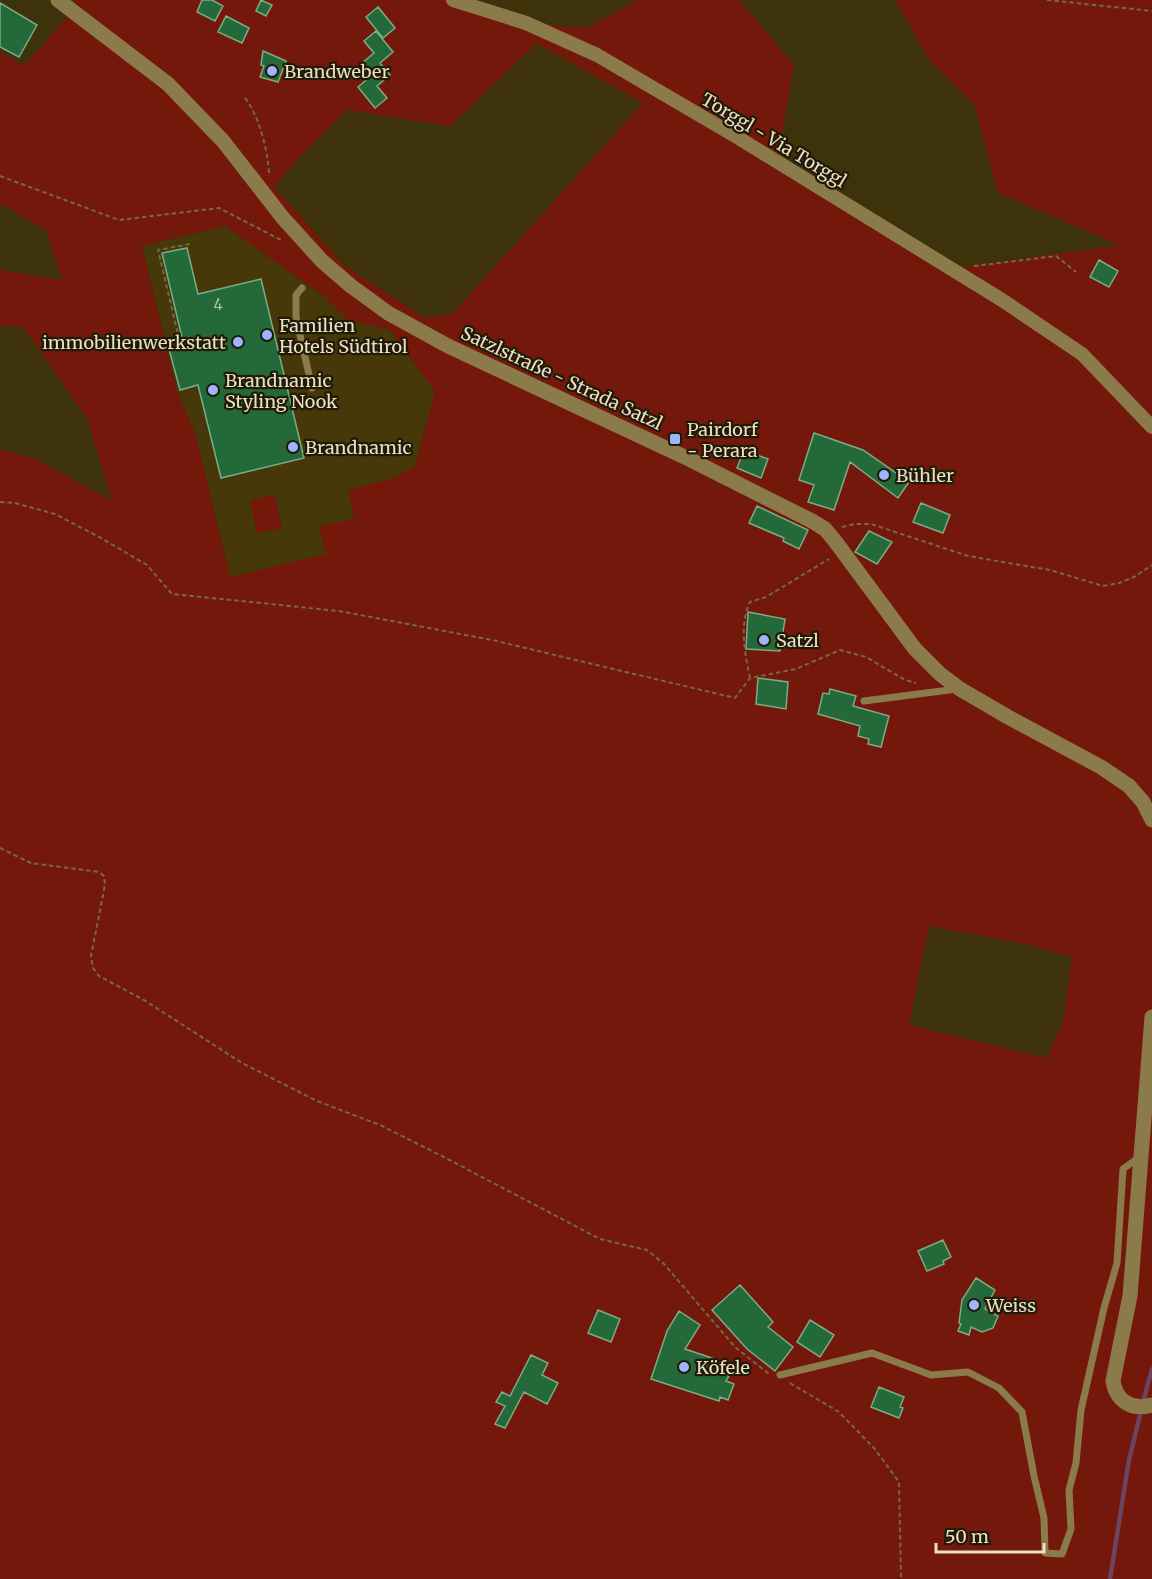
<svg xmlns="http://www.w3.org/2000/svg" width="1152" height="1579" font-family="Merriweather,serif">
<rect width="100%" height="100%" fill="#3e320b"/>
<path fill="#463808" d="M225 226 325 297 349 321 389 329 435 392 415 466 394 478 348 490 354 519 326 554 229 577 196 436 177 391 142 245Z"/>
<path fill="#75180c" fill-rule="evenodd" d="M73 0H453L526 23 587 28 638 0H739L794 65 777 162 949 269 1119 245 998 193 974 104 930 61 895 0H1152V1579H0V449L36 459 112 501 87 418 23 327 0 325V270L62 280 46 230 0 203V52L24 66 78 5ZM537 43 643 103 452 314 425 318 345 266 274 187 297 160 347 110 450 126ZM225 226 325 297 349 321 389 329 435 392 415 466 394 478 348 490 354 519 319 526 326 554 230 577 196 436 177 391 142 246ZM929 926 1030 945 1072 957 1063 1021 1047 1058 909 1025Z
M275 495 282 528 257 533 250 500Z"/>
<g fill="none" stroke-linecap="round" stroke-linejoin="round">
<path stroke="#6b445e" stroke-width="4.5" d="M1143 1402 1152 1369
M1110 1579 1129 1460 1141 1411"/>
</g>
<path fill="#24693a" stroke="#7dab87" stroke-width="1.5" d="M202 0H212L223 6 215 21 197 12Z
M261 0 272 5 266 16 256 11Z
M0 3 37 25 19 57 0 47Z
M378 7 395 28 383 38 366 17Z
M226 16 249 28 242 43 218 32Z
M376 31 393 52 380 63 390 75 377 86 387 98 375 108 358 87 371 76 361 64 374 53 364 41Z
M263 51 286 61 278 82 260 77 264 66 261 65Z
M187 248 198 294 261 279 304 458 221 478 198 385 180 390 169 349 184 346 162 253Z
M1099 260 1118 271 1109 287 1090 277Z
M814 433 863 450 909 482 898 498 850 462 834 510 808 502 814 485 799 480Z
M744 450 768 459 761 478 737 468Z
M921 503 950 515 943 533 913 522Z
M757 506 808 530 799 549 783 541 784 538 749 523Z
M869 531 892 542 877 564 855 552Z
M748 612 785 619 780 651 746 649Z
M758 678 788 682 786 709 756 704Z
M830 689 856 696 853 706 889 716 881 747 868 744 869 739 858 736 860 726 818 714 823 693 829 694Z
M943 1240 951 1257 943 1261 944 1264 927 1271 918 1251Z
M976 1278 995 1290 985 1309 998 1316 993 1328 982 1332 971 1327 969 1335 958 1331 961 1324 959 1323 962 1300Z
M740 1285 773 1322 768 1327 793 1347 775 1371 747 1349 712 1310Z
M598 1310 620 1319 611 1342 588 1333Z
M679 1311 700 1325 685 1349 715 1359 711 1370 729 1376 726 1381 734 1384 728 1400 720 1397 719 1401 651 1379 667 1331Z
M810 1320 834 1335 820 1357 797 1342Z
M531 1355 548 1363 542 1375 558 1383 547 1404 524 1392 505 1428 495 1424 505 1406 496 1402 502 1392 510 1396Z
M879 1387 904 1397 900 1407 903 1408 899 1418 871 1407Z"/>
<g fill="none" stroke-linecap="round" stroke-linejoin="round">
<path stroke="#746946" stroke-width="2" stroke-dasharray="4.5 3" stroke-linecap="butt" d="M1047 0 1152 11
M245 98C259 115 269 154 269 176
M0 176 119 220 219 208 283 241
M974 266 1056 256 1076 272
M181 347 158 250 190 244
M0 502 15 503 55 514 101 538 147 565 172 594 339 611 492 640 735 698 750 678 796 669 840 650 866 657 905 680 916 683
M842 527 855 524H871L968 556 1050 570 1103 586 1119 583 1134 577 1152 565
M750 678C745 654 739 625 750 602L766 597 829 559
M0 848 31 863 99 872 104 876 105 885 91 956 93 968 99 976 144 1000 242 1063 317 1101 380 1125 440 1155 600 1239 647 1250 664 1264 735 1347 769 1374
M790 1383 839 1412 874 1448 899 1482 901 1579"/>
<path stroke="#8c7b4a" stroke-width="7" d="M302 288 296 295V317L312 388
M864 701 957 689
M780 1375 872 1353 931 1375 968 1372 999 1388 1022 1412 1034 1476 1044 1518 1045 1553 1062 1554 1071 1529 1069 1490 1076 1463 1081 1410 1104 1308 1117 1263 1123 1169 1138 1158"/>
<path stroke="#8c7b4a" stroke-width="14" d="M453 0 526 23 597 55 737 137 1002 300 1082 354 1152 427"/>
<path stroke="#8c7b4a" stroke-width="15" d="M58 0 168 84 223 141 283 218 322 261 351 286 388 313 448 346 689 459 812 521 825 529 835 541 915 649 940 674 960 689 1008 717 1101 767 1129 786 1143 802 1152 820
M1152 1017 1130 1296 1113 1381C1116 1401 1132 1411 1152 1405"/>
</g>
<g fill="#9eb4fd" stroke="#211a06" stroke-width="2">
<circle cx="272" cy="71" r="6"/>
<circle cx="267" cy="335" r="6"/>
<circle cx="238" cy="342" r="6"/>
<circle cx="213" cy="390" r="6"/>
<rect x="669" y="433" width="12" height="12" rx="3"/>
<circle cx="293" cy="447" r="6"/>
<circle cx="884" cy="475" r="6"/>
<circle cx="764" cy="640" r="6"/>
<circle cx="974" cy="1305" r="6"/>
<circle cx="684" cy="1367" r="6"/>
</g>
<g text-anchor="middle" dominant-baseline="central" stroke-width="4.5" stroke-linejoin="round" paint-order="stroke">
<g font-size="15" fill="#b8c2a4">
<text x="218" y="304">4</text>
</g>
<g font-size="18" fill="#e9e0c7" stroke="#211a06" text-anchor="start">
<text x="284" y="71">Brandweber</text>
<text x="279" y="325">Familien<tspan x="279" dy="21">Hotels Südtirol</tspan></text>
<text x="226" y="342" text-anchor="end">immobilienwerkstatt</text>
<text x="225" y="380">Brandnamic<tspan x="225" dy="21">Styling Nook</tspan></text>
<text x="687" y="429">Pairdorf<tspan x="687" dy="21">- Perara</tspan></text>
<text x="305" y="447">Brandnamic</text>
<text x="896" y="475">Bühler</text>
<text x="776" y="640">Satzl</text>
<text x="986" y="1305">Weiss</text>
<text x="696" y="1367">Köfele</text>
</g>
<g font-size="18" fill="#e9e0c7" stroke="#211a06">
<text transform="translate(774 140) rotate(31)">Torggl - Via Torggl</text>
<text transform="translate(562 378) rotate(25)">Satzlstraße - Strada Satzl</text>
</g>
</g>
<path d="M936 1543v9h108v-9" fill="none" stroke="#e9e0c7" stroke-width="3"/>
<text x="945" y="1543" font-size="18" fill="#e9e0c7" stroke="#211a06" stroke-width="4.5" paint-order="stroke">50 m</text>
</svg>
